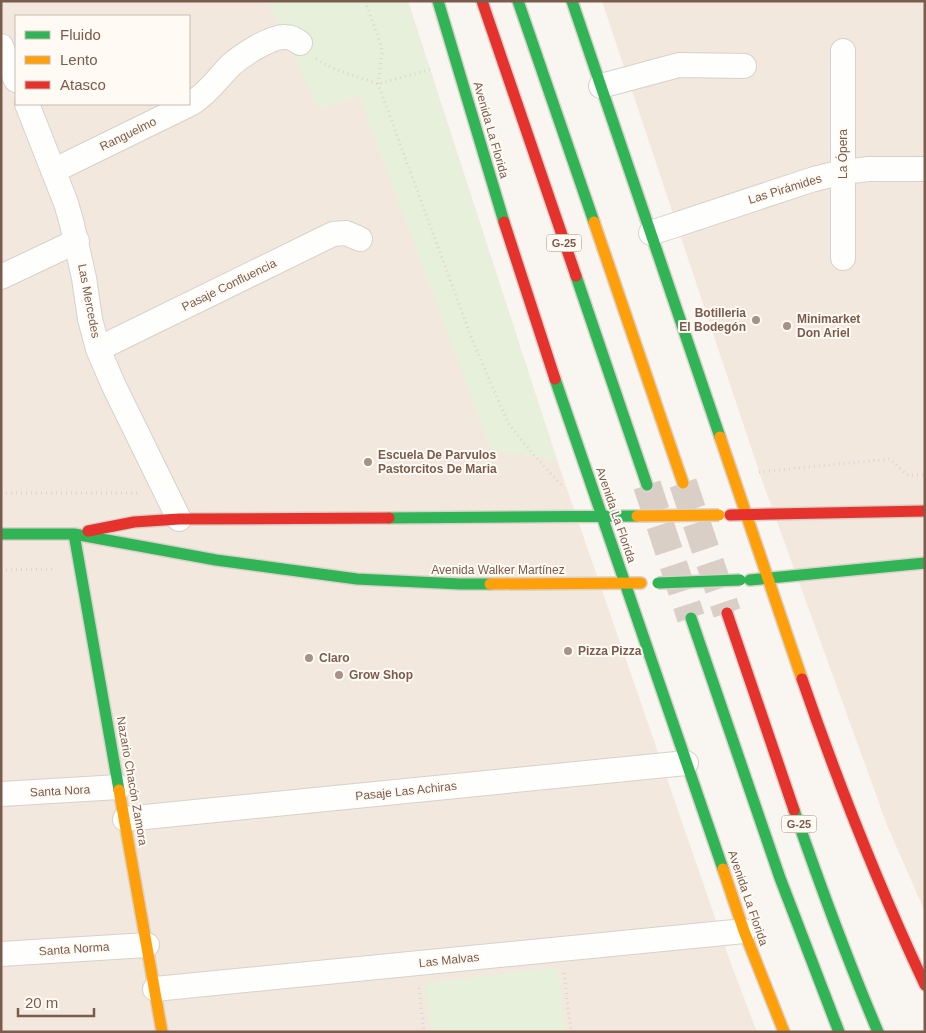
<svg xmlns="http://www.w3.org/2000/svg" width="926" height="1033" font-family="Arial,sans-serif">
<rect width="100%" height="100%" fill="#f9f5f0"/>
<path fill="#f2e8de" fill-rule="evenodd" d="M1 1H408L557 460 730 961 757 1032H1ZM16 16H189V104H16Z
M602 1H925V912L887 825 763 483Z"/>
<path fill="#e7f0db" d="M268 1H407L557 460 491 450 359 96 318 109Z
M558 967 566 1032H431L425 983Z"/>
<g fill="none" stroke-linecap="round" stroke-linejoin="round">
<path stroke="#d9cfc7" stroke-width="28" stroke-dasharray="28 14" stroke-linecap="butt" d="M683 483 727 613
M647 485 691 618"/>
<defs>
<path id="street" d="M1 46 16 80
M601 86 679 65 744 66
M27 104 66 203 72 224 84 278 90 319 98 349 113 384 179 519
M53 171 192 103C208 93 218 78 231 65 242 55 271 36 286 37 291 37 296 40 300 43
M651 233 814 179 843 172 869 169H925
M843 258V51
M1 277 77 241
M98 349 333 234 346 233 360 239
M1 794 119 787
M125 819 686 763
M1 954 147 945
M155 989 744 931"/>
<path id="fast" d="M438 1 504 222
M518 1 594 222
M572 1 720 437
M576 276 647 485
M555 379 723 869
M389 518 637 516
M1 534H74L216 560 357 579 460 584H490
M74 534 119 790
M750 580 925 563
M691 618 780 878 839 1032
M794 810C820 885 847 959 878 1032"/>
<path id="slow" d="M594 222 683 483
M720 437 802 679
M490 584 641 583
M119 790 162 1032
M723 869 744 931 784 1032"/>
<path id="jam" d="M482 1 576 276
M504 222 555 379
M730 515 925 511
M88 531 134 522 179 519 389 518
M727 613 794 810
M802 679C838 783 878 885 925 985"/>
</defs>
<use href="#street" stroke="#d7d1cb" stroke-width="26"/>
<use href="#fast" stroke="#d9d2cb" stroke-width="14"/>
<use href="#slow" stroke="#d9d2cb" stroke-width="14"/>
<use href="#jam" stroke="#d9d2cb" stroke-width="14"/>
<path stroke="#dcd5d0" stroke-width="3" stroke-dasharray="1 4" stroke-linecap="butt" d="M365 1 381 45 382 53 378 84 471 337 508 423 532 453 562 486
M316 59 332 68 378 84 432 69
M759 472 890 459 907 475H925
M1 493H138
M1 570 54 569
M564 973 571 1032
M419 988 424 1032"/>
<use href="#street" stroke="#fefefd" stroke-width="24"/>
<use href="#fast" stroke="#30b455" stroke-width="11"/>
<use href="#slow" stroke="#ff9f0a" stroke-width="11"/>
<use href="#jam" stroke="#e5322d" stroke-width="11"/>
<defs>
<path id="fast-bridge" d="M658 583 740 580"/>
<path id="slow-bridge" d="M637 516 719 515"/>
</defs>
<use href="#fast-bridge" stroke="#d9d2cb" stroke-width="14" stroke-linecap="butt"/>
<use href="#slow-bridge" stroke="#d9d2cb" stroke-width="14" stroke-linecap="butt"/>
<use href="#fast-bridge" stroke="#30b455" stroke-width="11"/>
<use href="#slow-bridge" stroke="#ff9f0a" stroke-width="11"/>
</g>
<g fill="#a69286" stroke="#fffaf3" stroke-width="2">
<circle cx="756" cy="320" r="5"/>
<circle cx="787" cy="326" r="5"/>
<circle cx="368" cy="462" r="5"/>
<circle cx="568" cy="651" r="5"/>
<circle cx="309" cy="658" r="5"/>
<circle cx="339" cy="675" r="5"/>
</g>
<g text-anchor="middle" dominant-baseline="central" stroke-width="4" stroke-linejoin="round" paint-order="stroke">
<g fill="#fffaf3" stroke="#a28b7f" stroke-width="1">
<rect x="546.5" y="234.5" width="35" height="17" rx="4"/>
<rect x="781.5" y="815.5" width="35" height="17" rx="4"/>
</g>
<g font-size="11" font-weight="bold" fill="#7a5c4d">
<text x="564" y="243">G-25</text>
<text x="799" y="824">G-25</text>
</g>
<g font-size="12" fill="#7a5c4d" stroke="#fffaf3">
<text transform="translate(491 130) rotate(74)">Avenida La Florida</text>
<text transform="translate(128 134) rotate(-26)">Ranguelmo</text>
<text transform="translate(843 154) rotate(-90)">La Ópera</text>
<text transform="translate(785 189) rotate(-17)">Las Pirámides</text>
<text transform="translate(229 285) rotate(-26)">Pasaje Confluencia</text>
<text transform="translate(89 301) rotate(79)">Las Mercedes</text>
<text transform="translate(616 515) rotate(71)">Avenida La Florida</text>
<text x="498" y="570">Avenida Walker Martínez</text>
<text transform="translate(132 781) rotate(80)">Nazario Chacón Zamora</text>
<text transform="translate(60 791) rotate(-3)">Santa Nora</text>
<text transform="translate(406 791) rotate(-6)">Pasaje Las Achiras</text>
<text transform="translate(748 898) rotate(71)">Avenida La Florida</text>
<text transform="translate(74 949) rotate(-4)">Santa Norma</text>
<text transform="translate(449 960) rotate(-6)">Las Malvas</text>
</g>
<g font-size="12" font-weight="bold" fill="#7a5c4d" stroke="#fffaf3" text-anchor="start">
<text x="746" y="313" text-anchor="end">Botilleria<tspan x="746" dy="14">El Bodegón</tspan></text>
<text x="797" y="319">Minimarket<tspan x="797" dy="14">Don Ariel</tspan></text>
<text x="378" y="455">Escuela De Parvulos<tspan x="378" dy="14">Pastorcitos De Maria</tspan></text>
<text x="578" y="651">Pizza Pizza</text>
<text x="319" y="658">Claro</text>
<text x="349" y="675">Grow Shop</text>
</g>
</g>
<rect width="926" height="1033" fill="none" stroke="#7a5c4d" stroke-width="5"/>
<rect x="15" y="15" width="175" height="90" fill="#fffaf3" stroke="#cabbb1"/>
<rect x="25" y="31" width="25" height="8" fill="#30b455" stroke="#cabbb1"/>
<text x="60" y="40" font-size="15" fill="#7a5c4d">Fluido</text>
<rect x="25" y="56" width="25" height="8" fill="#ff9f0a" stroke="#cabbb1"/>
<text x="60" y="65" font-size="15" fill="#7a5c4d">Lento</text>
<rect x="25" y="81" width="25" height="8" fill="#e5322d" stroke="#cabbb1"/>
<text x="60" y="90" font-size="15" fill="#7a5c4d">Atasco</text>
<path d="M18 1008v8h76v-8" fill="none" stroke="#7a5c4d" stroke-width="2.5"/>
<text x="25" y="1008" font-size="15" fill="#7a5c4d" stroke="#fffaf3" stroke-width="4" paint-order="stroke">20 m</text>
</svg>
